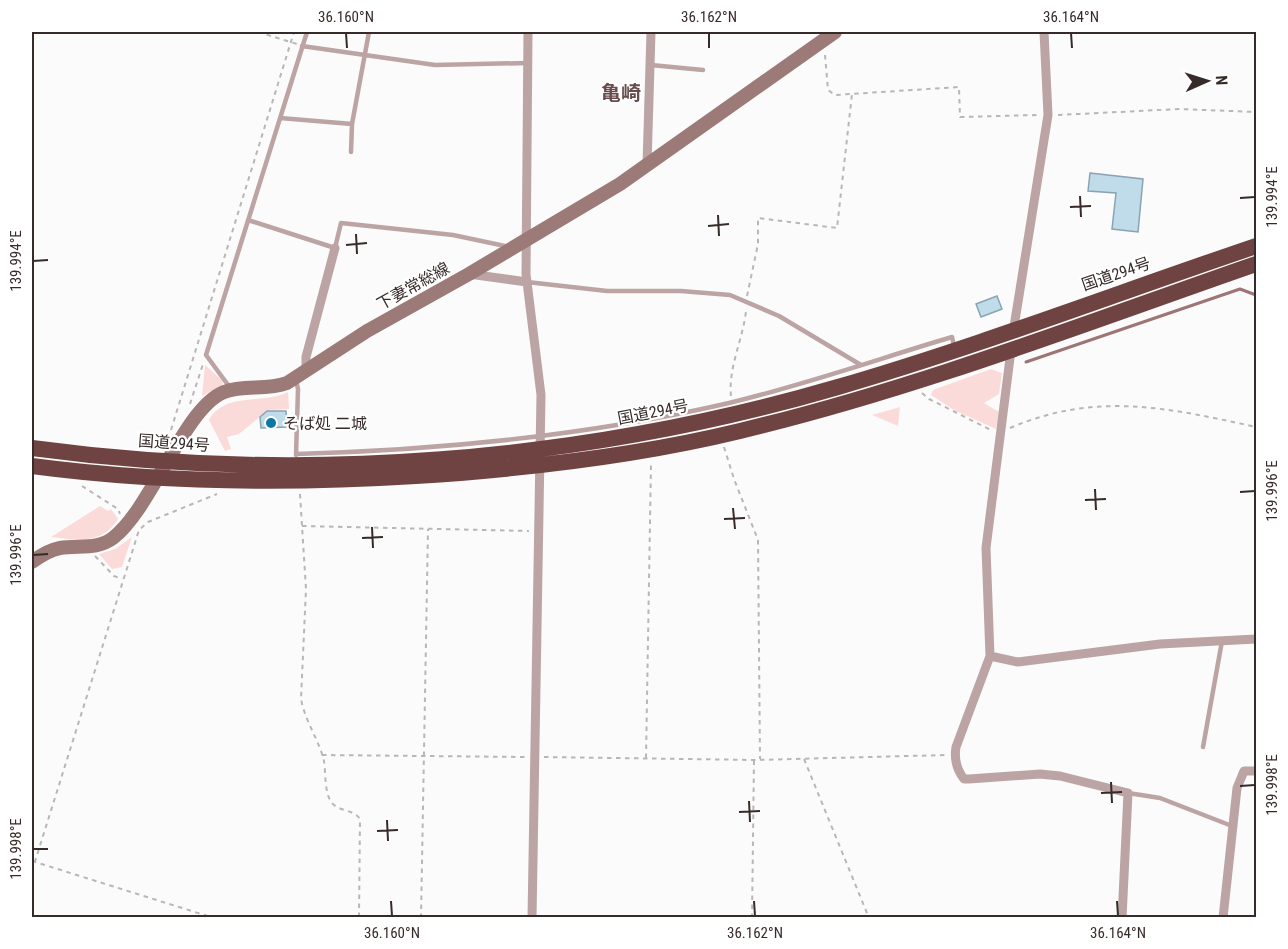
<svg xmlns="http://www.w3.org/2000/svg" width="1288" height="949" font-family="'Roboto Condensed','Noto Sans JP',sans-serif">
<rect width="100%" height="100%" fill="#fbfbfb"/>
<path fill="#fbdbda" d="M205 365 223 381 222 385 202 396Z
M991 369 1002 373 999 394 984 403 999 412 996 429 954 410 931 395 933 390Z
M288 392 289 409 268 410 239 434 227 437 231 449 225 451 209 420C225 391 263 405 288 392Z
M900 407 898 426 872 415Z
M100 506 108 511 111 509 118 519C102 545 77 540 51 537Z
M132 537 122 567 112 569 99 554 115 549Z"/>
<g fill="none" stroke-linecap="round" stroke-linejoin="round">
<path stroke="#9c7574" stroke-width="3" d="M1026 362 1240 289 1256 295"/>
</g>
<path fill="#c0dbea" stroke="#8aa3b2" stroke-width="1.5" d="M1090 173 1143 179 1138 232 1112 229 1116 193 1088 191Z
M997 296 1002 309 981 317 976 304Z
M267 411H286L287 427 261 428 260 417Z"/>
<g fill="none" stroke-linecap="round" stroke-linejoin="round">
<path stroke="#bab6b6" stroke-width="2" stroke-dasharray="4.5 4.5" stroke-linecap="butt" d="M258 32 297 44
M825 55 828 90 835 95 959 87 960 117 1037 115
M1058 115 1179 109 1256 112
M747 296 758 244V218L837 228 852 94
M922 393 929 399 991 430
M731 396C728 368 743 339 746 311
M190 404 203 364
M1010 428C1096 391 1169 408 1256 427
M171 430 294 32
M146 445 168 435
M724 447 734 479 758 540 760 759
M82 486 118 509 120 514
M300 494 306 589 301 699C305 721 319 740 324 761 326 773 324 793 332 803 340 812 353 809 360 819L359 918
M302 526 529 531
M95 556 114 576 122 579
M322 755 526 757
M544 757 755 760 946 755
M646 758 651 463
M804 759 869 918
M32 861 214 918
M32 871 139 530 148 522 217 494
M421 918 428 529
M752 918 754 760"/>
<path stroke="#bba4a3" stroke-width="4.5" d="M302 46 435 65 527 63
M651 65 703 70
M280 118 352 124
M351 152 352 124 369 32
M248 220 335 248 341 223 453 235 510 247
M527 282 607 291H681L730 295 779 316 861 365
M296 380 298 389 296 455
M231 389 206 355 307 32
M296 454C443 450 586 436 729 403 804 385 878 359 952 337L954 346
M1203 747 1222 641
M1128 793 1160 798 1232 826"/>
<path stroke="#bba4a3" stroke-width="9" d="M528 32 526 274 541 395 532 918
M647 165 651 32
M469 274 527 282
M1013 333 1048 115 1044 32
M1011 350 986 548 990 656 1018 662 1160 644 1256 639
M306 371V357L335 248
M990 656 956 747C954 759 957 770 964 779H969L1040 774 1060 776 1128 793 1122 918
M1223 918 1237 788 1244 771H1256"/>
<path stroke="#9b7a78" stroke-width="14" d="M32 562C40 556 49 550 60 548 79 545 97 550 113 538 152 508 184 408 224 392 244 384 266 391 287 383L367 331 469 274 620 184 835 32"/>
<path stroke="#6f4342" stroke-width="16" d="M32 448C299 484 578 463 838 387 979 346 1117 293 1256 246
M32 466C160 483 287 484 416 476 525 469 633 457 740 431 916 389 1086 323 1256 264"/>
</g>
<path fill="none" stroke="#372b2a" stroke-width="2" d="M346 33 347 48M709 33V48M1071 33 1072 48M1080 196 1081 217M1240 198 1255 197M1070 207 1091 206M718 215 719 236M708 226 729 224M356 234 357 254M346 245 367 243M33 261 48 260M1095 489 1096 510M1240 492 1255 491M1085 500 1106 499M733 508 735 529M724 519 745 518M372 527 373 548M362 538 383 537M33 555 48 554M1111 782 1112 803M1240 786 1255 785M1101 793 1122 792M749 801 750 822M739 812 760 811M387 820 388 841M377 831 398 830M33 849H48M391 901 392 916M754 901 755 916M1117 901 1118 916"/>
<circle fill="#0d76a2" stroke="#fff" stroke-width="2" cx="271" cy="423" r="6"/>
<g text-anchor="middle" dominant-baseline="central" stroke-width="4.5" stroke-linejoin="round" paint-order="stroke">
<g font-size="16" fill="#372b2a" stroke="#fff">
<text transform="translate(1116 274) rotate(-19)">国道294号</text>
<text transform="translate(413 286) rotate(-29)">下妻常総線</text>
<text transform="translate(653 412) rotate(-11)">国道294号</text>
<text transform="translate(174 443) rotate(4)">国道294号</text>
</g>
<g font-size="16" fill="#372b2a" stroke="#fff" text-anchor="start">
<text x="283" y="423">そば処 二城</text>
</g>
<g font-size="20" font-weight="bold" fill="#664c4b" stroke="#fff">
<text x="621" y="93">亀崎</text>
</g>
</g>
<rect width="1288" height="949" fill="none" stroke="#ffffff" stroke-width="66"/>
<g transform="translate(1207 81) rotate(87)" stroke="#ffffff" stroke-width="4.5" paint-order="stroke">
<path d="M0-4.5L10 22L0 15L-10 22Z" fill="#372b2a"/>
<text y="-9" font-size="16" font-weight="bold" text-anchor="middle" fill="#372b2a">N</text>
</g>
<rect x="33" y="33" width="1222" height="883" fill="none" stroke="#372b2a" stroke-width="2"/>
<g font-size="15" text-anchor="middle" fill="#372b2a">
<text x="346" y="22">36.160°N</text>
<text x="709" y="22">36.162°N</text>
<text x="1071" y="22">36.164°N</text>
<text transform="translate(1272 197) rotate(-90)" y="5">139.994°E</text>
<text transform="translate(16 261) rotate(-90)" y="5">139.994°E</text>
<text transform="translate(1272 491) rotate(-90)" y="5">139.996°E</text>
<text transform="translate(16 555) rotate(-90)" y="5">139.996°E</text>
<text transform="translate(1272 785) rotate(-90)" y="5">139.998°E</text>
<text transform="translate(16 849) rotate(-90)" y="5">139.998°E</text>
<text x="392" y="938">36.160°N</text>
<text x="755" y="938">36.162°N</text>
<text x="1118" y="938">36.164°N</text>
</g>
</svg>
